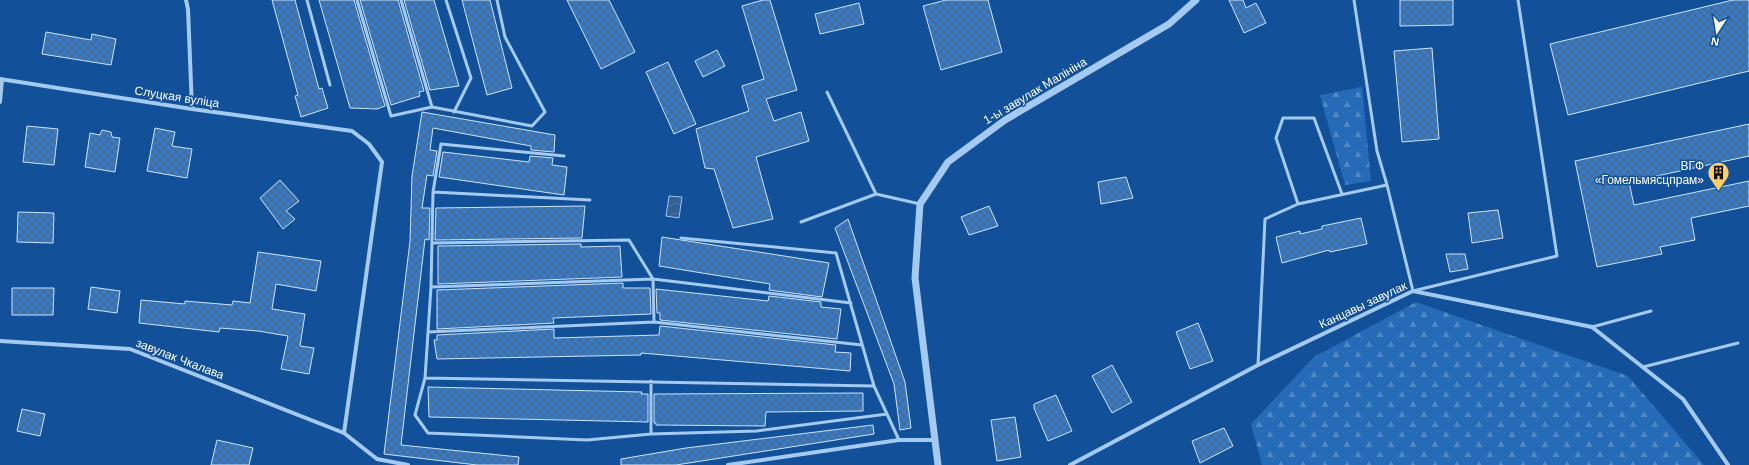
<svg xmlns="http://www.w3.org/2000/svg" width="1749" height="465" font-family="Helvetica,sans-serif">
<defs>
<pattern id="forest-firs" width="22" height="20" patternUnits="userSpaceOnUse"><rect width="22" height="20" fill="#256bb7"/><path d="M5 1l3.5 6h-7zM16 11l3.5 6h-7z" fill="#5189c5"/></pattern>
<pattern id="water-waves" width="16" height="10" patternUnits="userSpaceOnUse"><rect width="16" height="10" fill="#336095"/><path d="M0 5q4-4 8 0t8 0" fill="none" stroke="#5278a5"/></pattern>
<pattern id="building-cross-hatch" width="8" height="8" patternUnits="userSpaceOnUse"><rect width="8" height="8" fill="#3b7ac1"/><path d="M0 0l8 8M0 8l8-8" fill="none" stroke="#43658c"/></pattern>
</defs>
<rect width="100%" height="100%" fill="#125199"/>
<path fill="url(#forest-firs)" d="M1362 87 1371 181 1345 185 1320 95Z
M1416 302 1628 376 1704 465H1262L1251 424 1314 357Z"/>
<path fill="url(#water-waves)" stroke="#96c6f7" d="M669 196 682 197 679 218 666 216Z"/>
<path fill="url(#building-cross-hatch)" stroke="#cce4fd" d="M272 0H295L319 89 322 88 328 108 301 117 295 96 298 95Z
M319 0H354L385 106 377 109 350 108Z
M360 0H398L424 91 419 92 420 96 391 105Z
M404 0H434L459 86 430 90Z
M462 0H490L512 88 487 95Z
M567 0H609L635 52 601 69Z
M763 0H770L797 90 766 99 774 121 801 112 809 141 756 157 773 219 733 228 714 169 705 168 696 129 749 111 742 86 764 79 742 6Z
M946 0H988L1002 52 941 70 923 6Z
M1229 0H1243L1246 8 1256 3 1266 23 1244 33Z
M1400 0H1453V25L1400 26Z
M1733 0H1749V71L1568 115 1550 44Z
M859 3 864 24 820 34 815 14Z
M46 32 91 40 92 34 116 39 111 65 42 54Z
M1432 48 1439 139 1402 142 1394 51Z
M717 50 725 66 703 77 695 61Z
M668 62 696 124 674 134 646 72Z
M422 112 555 135 554 152 531 150V146L433 128 430 150 437 151 433 176 427 175 422 208H430L429 240 425 239 401 445 519 457 518 465H477L384 454 410 241 412 176Z
M1749 124V156L1629 182 1634 205 1749 181V206L1691 218 1695 240 1660 247 1662 254 1597 267 1575 161Z
M27 126 58 129 54 165 23 162Z
M155 128 175 132 172 146 192 149 187 178 147 171Z
M102 130 111 132 112 137 120 138 115 172 85 167 90 133 100 135Z
M443 152 529 162 530 156 553 158 552 165 567 167 564 195 439 177Z
M1126 177 1133 198 1101 204 1098 182Z
M280 180 299 201 286 211 295 219 283 229 260 198Z
M585 206 582 238 435 240 436 208Z
M989 206 998 226 969 235 961 217Z
M1498 210 1503 238 1472 243 1468 213Z
M18 212 54 213 53 243 17 242Z
M1361 218 1367 244 1330 252 1329 250 1282 263 1276 237 1300 231V234L1322 229V226Z
M848 219 905 382 911 428 900 430 894 384 835 228Z
M662 237 829 263 822 297 769 290 770 284 659 266Z
M581 244V247L620 246 622 277 438 284V246Z
M258 252 321 261 316 291 276 284 272 309 305 314 300 346 314 348 309 374 281 369 288 336 258 331 220 328 219 332 139 323 141 300 185 304V301L232 305 233 301 250 303Z
M1446 254H1465L1468 269 1450 272Z
M623 283V288H650L651 314 553 318 554 323 437 329V290Z
M91 287 120 291 117 313 88 309Z
M12 288H54L53 315H12Z
M656 289 768 301 769 296 821 302V307L841 309 837 339 660 320V313H657Z
M1198 323 1213 361 1190 369 1176 332Z
M660 326 836 345 835 352 851 353 850 371 641 353V355L437 359 434 340H437V335L554 329V338L659 335Z
M1112 365 1132 402 1112 413 1092 376Z
M428 387 642 392 641 394H648V422L429 417Z
M863 393V411L766 412 765 426 656 425V423H654V394Z
M1056 395 1072 431 1048 441 1034 408V404Z
M22 409 45 414 40 436 17 431Z
M1015 417 1021 457 997 461 991 420Z
M873 425 874 434 676 465H621V459L686 448Z
M1224 428 1233 446 1200 463 1192 441Z
M217 440 253 448 249 465H211Z"/>
<g fill="none" stroke-linecap="round" stroke-linejoin="round">
<path stroke="#a4caf4" stroke-width="3" d="M307 0 330 85
M357 0 391 116 432 107 532 126 545 112 505 37 497 0
M401 0 432 107
M446 0 471 78 454 112
M1354 0 1377 151 1387 185
M827 92 876 194 920 204
M564 156 441 144 433 192 431 287 425 378 415 415 428 433 587 440 651 434 757 431 887 414
M433 192 590 200
M1298 204 1276 138 1283 118H1314L1342 194
M801 222 876 194
M681 238 836 253 874 386 899 440
M433 243 629 240 653 279 654 322
M431 287 653 279 851 303
M1592 327 1651 311
M428 332 654 322 862 345
M1258 365 1265 219 1298 204 1387 185 1413 291 1557 256 1518 0
M1643 367 1738 343
M425 378 874 386
M651 434V381"/>
<path stroke="#a4caf4" stroke-width="4" d="M186 0 188 9 192 109
M0 79 192 109 352 131 369 144 382 162 344 433
M0 102 2 79
M0 341 130 349 344 433 377 459 408 465
M728 465 899 440H935
M1070 465 1258 365 1413 291 1592 327 1683 399 1728 465"/>
<path stroke="#a4caf4" stroke-width="7" d="M938 465 915 278 920 204 948 162 1005 120 1169 24 1196 0"/>
</g>
<defs>
<symbol id="building-pin" viewBox="-11 -11 22 30"><path d="M0 17L-7.5 6A9.5 9.5 0 1 1 7.5 6Z" fill="#ffce66" stroke="#125199"/><path d="M-4-6H4V6H1V3H-1V6H-4ZM-2.5-4.3h1.7v1.8h-1.7ZM.8-4.3h1.7v1.8H.8ZM-2.5-1h1.7V.8h-1.7ZM.8-1h1.7V.8H.8Z" fill="#111"/></symbol>
</defs>
<g fill-rule="evenodd">
<use href="#building-pin" x="1706" y="160" width="25" height="34"/>
</g>
<g text-anchor="middle" dominant-baseline="central" stroke-width="3" stroke-linejoin="round" paint-order="stroke">
<g font-size="12" fill="#fff" stroke="#125199">
<text transform="translate(1035 91) rotate(-31)">1-ы завулак Малініна</text>
<text transform="translate(177 97) rotate(9)">Слуцкая вуліца</text>
<text transform="translate(1363 305) rotate(-25)">Канцавы завулак</text>
<text transform="translate(180 359) rotate(21)">завулак Чкалава</text>
</g>
<g font-size="12" fill="#fff" stroke="#125199" text-anchor="end">
<text x="1704" y="166">ВГФ<tspan x="1704" dy="14">«Гомельмясцпрам»</tspan></text>
</g>
</g>
<g transform="translate(1717 32) rotate(192)" stroke="#125199" stroke-width="3" paint-order="stroke">
<path d="M0-3L7 15L0 10L-7 15Z" fill="#ffffff"/>
<text y="-6" font-size="11" font-weight="bold" text-anchor="middle" fill="#ffffff">N</text>
</g>
</svg>
